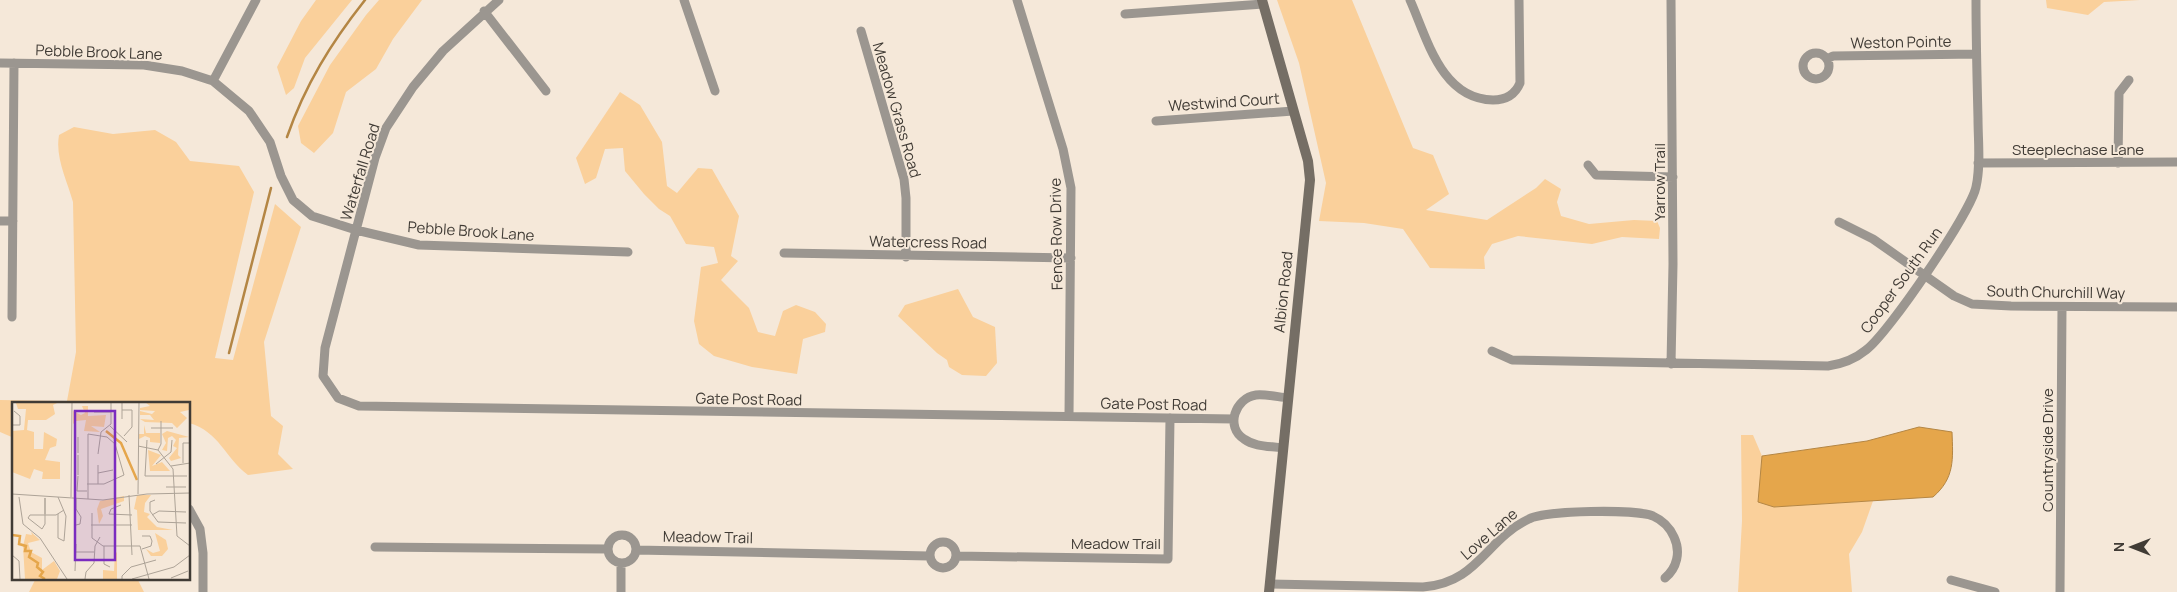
<svg xmlns="http://www.w3.org/2000/svg" width="2177" height="592" font-family="Manrope,sans-serif">
<rect width="100%" height="100%" fill="#f5e8d9"/>
<path fill="#fad09b" d="M316 0H352L305 58 294 88 286 95 277 67 301 21Z
M379 0H422L393 39 376 69 346 92 333 133 314 153 301 143 298 126 330 65 366 15Z
M1277 0H1352L1413 148 1433 155 1449 194 1426 210 1487 220 1536 188 1545 179 1561 189 1557 202 1561 216 1589 224 1634 220 1657 221 1660 228 1659 239 1622 237 1592 244 1518 236 1492 244 1484 257 1485 269 1430 268 1403 229 1364 223 1319 221 1326 183 1299 63Z
M2046 0H2140L2104 2 2088 15 2047 8Z
M620 92 640 105 662 142 667 186 677 193 698 168 712 169 739 216 731 256 738 261 721 280 749 308 758 332 775 336 783 311 796 305 815 312 826 324 825 332 803 339 797 374 752 367 714 356 699 344 694 321 701 267 718 263 714 247 686 244 670 216 659 209 644 194 625 171 623 148 605 149 596 178 585 184 576 158Z
M74 127 113 134 155 130 176 142 190 161 239 166 254 192 215 358 233 360 275 204 301 227 264 342 271 416 283 426 278 454 293 469 248 475C224 457 220 432 189 423V403H14V438L0 432V400L67 401 76 352 73 202C67 180 55 158 59 135Z
M958 289 973 317 995 327 997 363 986 376 962 375 949 367 947 360 937 353 898 316 905 305Z
M1741 435H1753L1762 456 1759 502 1774 507 1873 501 1862 532 1849 554 1852 592H1738L1742 521Z
M36 578H137L144 592H29Z"/>
<path fill="#e5a64b" stroke="#b48644" d="M1919 427 1952 432C1953 459 1955 478 1933 497L1774 507 1758 502 1762 456 1867 441Z"/>
<g fill="none" stroke-linecap="round" stroke-linejoin="round">
<path stroke="#b48644" stroke-width="2.5" d="M287 137C305 85 331 43 365 0
M229 353 271 188"/>
<path stroke="#9b9690" stroke-width="9" d="M499 0 443 51 413 87 386 128 375 158 325 348 323 376 338 398 359 406 1234 419
M684 0 715 91
M1017 0 1063 149 1071 188 1069 416
M1410 0C1427 38 1441 99 1493 100 1506 100 1515 95 1520 83L1519 0
M484 11 546 91
M1125 14 1263 4
M861 31 904 179 906 198V257
M1803 66a13 13 0 1 1 26 0a13 13 0 1 1-26 0Z
M1827 59 1833 56 1976 54
M0 63 144 65 182 71 213 81 249 111 270 142 281 176 293 200 312 216 356 230 419 245 628 252
M213 81 256 0
M1156 121 1293 111
M1978 163 2177 162
M2118 163 2119 93 2129 80
M1588 165 1596 175 1673 177
M0 221H13
M1839 222 1873 239 1954 296 1972 304 2011 306 2177 307
M784 253 1071 258
M12 317 14 63
M1492 351 1512 360 1828 366C1842 364 1855 359 1866 350 1888 334 1971 212 1976 187 1981 165 1978 141 1978 118 1977 79 1976 39 1976 0
M1671 364 1673 264 1671 0
M1282 448C1270 446 1255 447 1244 439 1225 427 1235 398 1256 395 1266 394 1278 397 1288 398
M189 509 200 529 203 553V592
M608 549a14 14 0 1 1 28 0a14 14 0 1 1-28 0Z
M930 555a13 13 0 1 1 26 0a13 13 0 1 1-26 0Z
M375 547 608 549
M636 550 929 556
M956 556 1168 559 1170 418
M1951 580 1995 592
M1270 584 1423 587C1478 583 1486 539 1529 519 1545 510 1636 509 1653 516 1662 520 1670 528 1674 537 1681 552 1677 568 1665 578
M621 592V563
M2060 592 2062 307"/>
<path stroke="#756e65" stroke-width="10" d="M1262 0 1308 161 1310 180 1269 592"/>
</g>
<g text-anchor="middle" dominant-baseline="central" stroke-width="4" stroke-linejoin="round" paint-order="stroke">
<g font-size="15" fill="#403b35" stroke="#f5e8d9">
<text transform="translate(1901 42) rotate(-1)">Weston Pointe</text>
<text transform="translate(99 52) rotate(2)">Pebble Brook Lane</text>
<text transform="translate(1224 102) rotate(-4)">Westwind Court</text>
<text transform="translate(897 110) rotate(74)">Meadow Grass Road</text>
<text x="2078" y="149">Steeplechase Lane</text>
<text transform="translate(360 172) rotate(-73)">Waterfall Road</text>
<text transform="translate(1659 182) rotate(-90)">Yarrow Trail</text>
<text transform="translate(471 231) rotate(4)">Pebble Brook Lane</text>
<text transform="translate(1056 234) rotate(-91)">Fence Row Drive</text>
<text transform="translate(928 242) rotate(1)">Watercress Road</text>
<text transform="translate(1901 280) rotate(-54)">Cooper South Run</text>
<text transform="translate(1283 292) rotate(-84)">Albion Road</text>
<text transform="translate(2056 292) rotate(1)">South Churchill Way</text>
<text transform="translate(749 399) rotate(1)">Gate Post Road</text>
<text transform="translate(1154 404) rotate(1)">Gate Post Road</text>
<text transform="translate(2047 450) rotate(-90)">Countryside Drive</text>
<text transform="translate(1489 534) rotate(-41)">Love Lane</text>
<text transform="translate(708 537) rotate(1)">Meadow Trail</text>
<text x="1116" y="543">Meadow Trail</text>
</g>
</g>
<g transform="translate(12 402)">
<rect width="178" height="178" fill="#f5e8d9"/>
<path d="M47 0 41 3 43 12 34 18H16L15 28 22 30V47H31L32 30 45 37 44 44 38 46 33 58 48 60V77H30L31 70 22 67 18 77 0 70V29L12 28 14 7H6L4 1ZM133 0H177V8L168 10 175 16 165 26 160 21 133 20 128 17 142 18 138 13H128V9L140 12 143 9 128 8V6L138 4ZM70 4H76V14L94 13 92 25 79 24 88 30 72 29 74 18 64 19 61 22V9L69 13 73 11ZM132 23 134 31H148V41L138 40V36L133 34 127 37V32H132ZM155 29 177 35 167 36 166 53 169 56 159 59 157 56 165 46 161 44 164 38 160 34 156 36 155 49 150 48 154 41 150 32ZM136 48 149 53 140 64 150 60 158 69H138ZM125 93H139L133 101 132 110 138 112 135 115 145 125 161 128H126L125 108 122 107ZM112 94V99L89 107 91 114 87 122 85 107 88 99ZM19 130 28 138 16 141 19 150 30 156V168L42 159 48 169 45 177H13L11 144 14 132 20 133ZM143 131 154 138 156 147 150 154H139L134 147 141 151 148 149ZM103 149 105 151V177H91V168L102 169Z" fill="#fad09b"/>
<path fill="none" stroke="#e5a64b" stroke-width="2.5" d="M94 29 109 41 125 78M0 133 8 134 7 142 14 144 13 149H19L17 155 26 161 25 165 31 170 28 174 33 177"/>
<path fill="none" stroke="#ada397" stroke-width="1" d="M110 8H120V25L112 34M82 10H99M110 17V0M0 23H8V14L2 9M98 24 115 40M139 26H161M135 38 133 74H175M126 44 146 48 161 67 165 134 178 144M146 48 149 42V19M66 51V35M86 52 89 30 99 22V0M171 61V41H178M144 62 159 50 160 38M159 64 178 61M86 71 101 68M66 73V53M66 74 65 89H75M75 82H92L112 73M86 82V63M154 85H174M0 92 91 98 135 92 178 91M126 92 127 0M117 93 120 153M7 95 11 122 28 136 55 177M59 95 60 0M64 96V107L69 115 68 122 64 123M76 97V32L95 35 103 42 112 73M143 98 138 100V109L146 120 174 121M109 103 99 107 97 112 120 113M80 111V136L91 144H128L137 177M33 112V96V122L30 127 16 116 18 113H44L52 108M46 112V136L52 139 54 114 46 95M140 113 147 109 174 110M79 123H120M130 134H138L140 139 139 144 130 147M92 144V162L98 165M63 150H82M0 153 7 159 8 177M63 169 64 142M159 176 176 169M73 177 74 170 82 161 83 144 88 135M110 177V174L119 165 144 158M120 177 162 165 178 153"/>
<path fill="#7b2cbf" fill-opacity="0.15" stroke="#7b2cbf" stroke-width="2.5" d="M63 9H103V158H63Z"/>
<rect width="178" height="178" fill="none" stroke="#403b35" stroke-width="2.5"/>
</g>
<g transform="translate(2132 547) rotate(270)" stroke="#f5e8d9" stroke-width="4" paint-order="stroke">
<path d="M0-4L9 19L0 12L-9 19Z" fill="#403b35"/>
<text y="-8" font-size="14" font-weight="bold" text-anchor="middle" fill="#403b35">N</text>
</g>
</svg>
